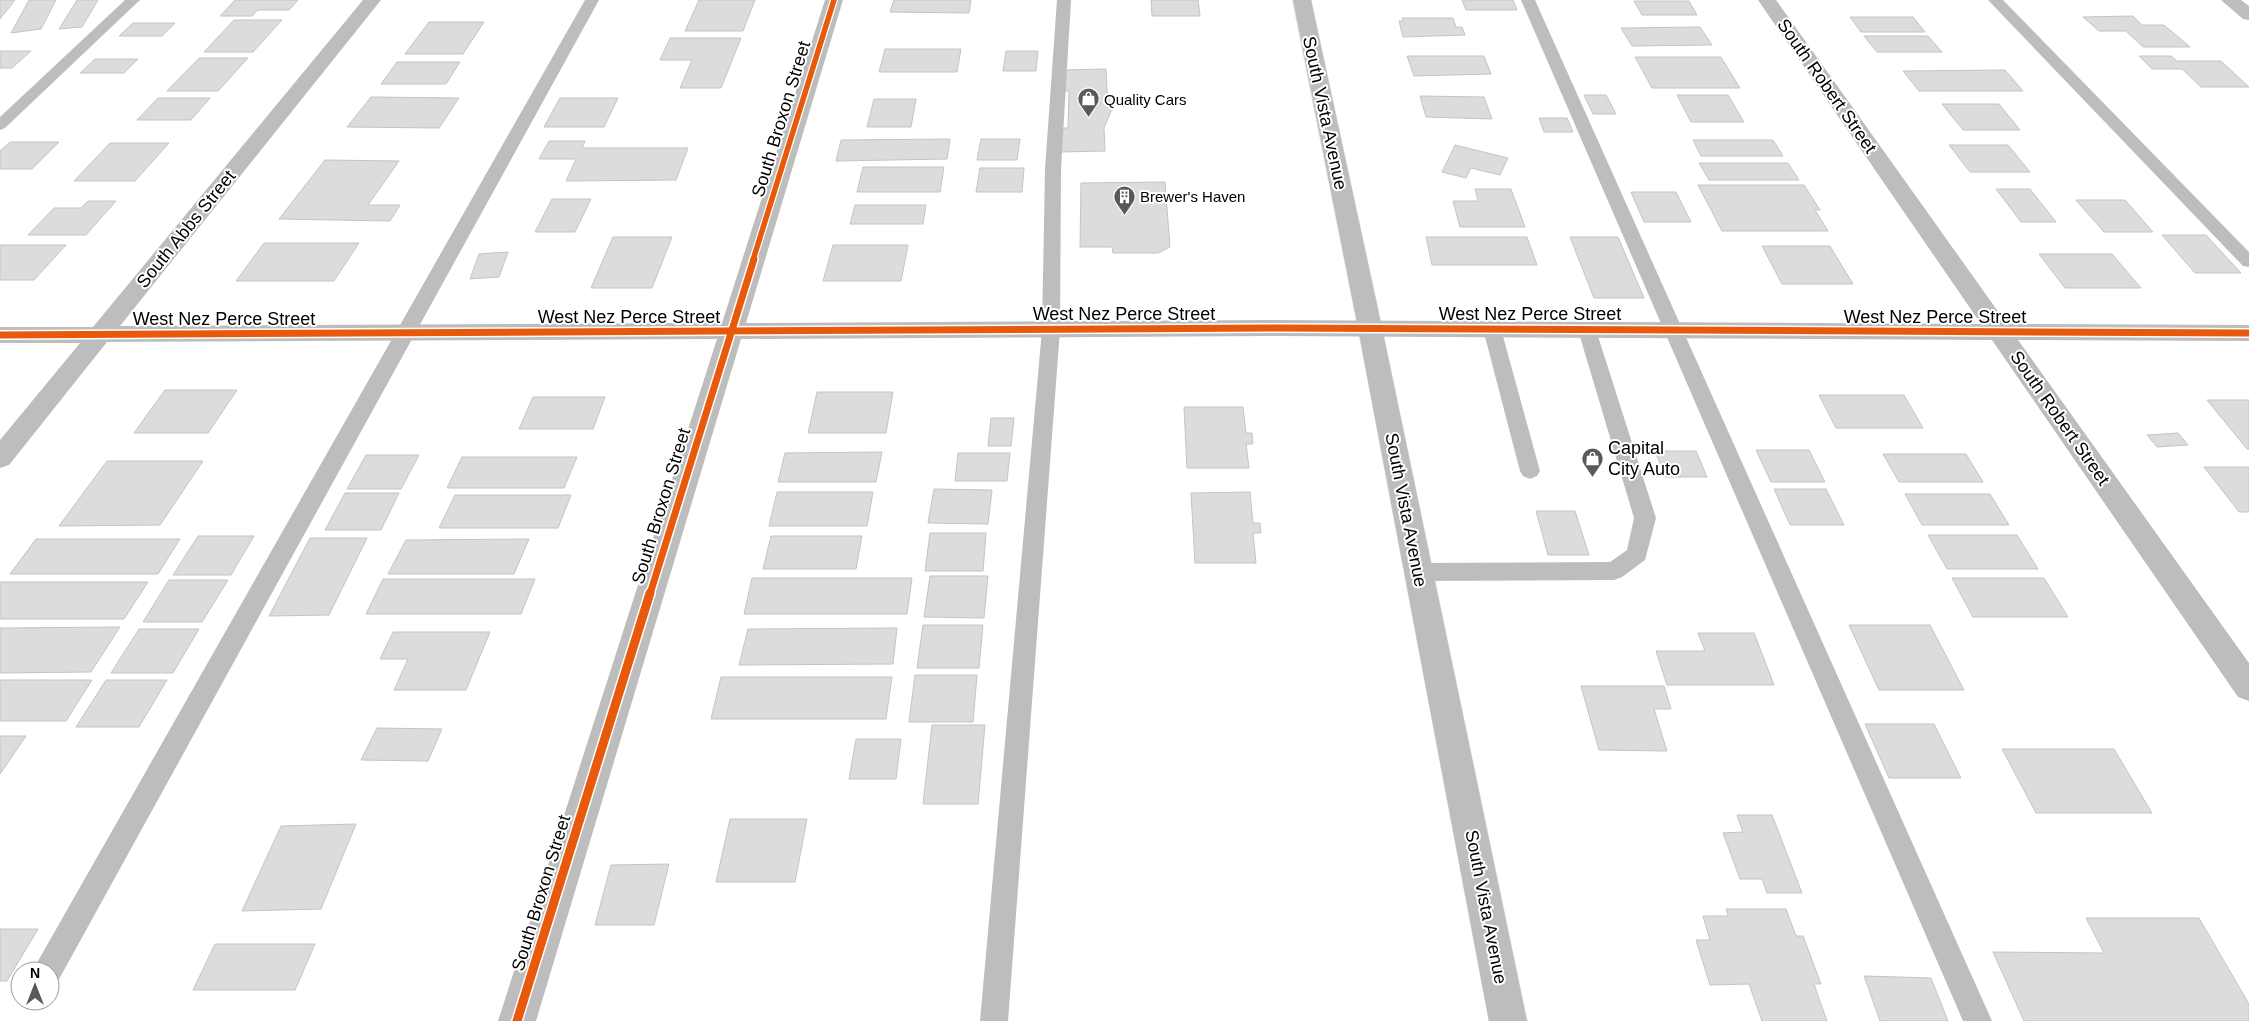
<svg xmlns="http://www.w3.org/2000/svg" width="2249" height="1021" font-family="Helvetica,sans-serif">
<rect width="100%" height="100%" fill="#fff"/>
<path fill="#dcdcdc" stroke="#c4c4c4" d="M0 0H15L0 19Z
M29 0H56L41 29 11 33Z
M77 0H98L82 27 59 29Z
M235 0H298L289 10H258L252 16H220Z
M699 0H755L743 31H685Z
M894 0H971L969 13 890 12Z
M1151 0H1198L1200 16H1152Z
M1462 0H1513L1517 10H1466Z
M1634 1H1689L1697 15H1642Z
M2133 16 2142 25H2164L2190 47H2143L2126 31H2099L2083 17Z
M1850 17H1913L1925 32H1861Z
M1402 18H1453L1456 27H1462L1465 35 1403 37 1399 21H1403Z
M234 20H282L253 52H204Z
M429 22H484L463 54H405Z
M133 23H175L162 36H119Z
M1700 27 1712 45 1632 46 1621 28Z
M1864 36H1928L1942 52H1877Z
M670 38H741L721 88H680L692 60H660Z
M885 49H961L957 72H879Z
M0 51H31L12 68H0Z
M1006 51H1038L1036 71H1003Z
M1407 56H1484L1491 74 1414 76Z
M2139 56H2171L2177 61H2221L2249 87H2201L2182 69H2152Z
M1635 57H1721L1740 88H1652Z
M199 58H248L218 91H167Z
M95 59H138L124 73H80Z
M397 62H460L446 84H381Z
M1106 69 1107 90 1112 109 1104 128 1105 151 1060 152 1061 128H1068L1069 91H1062L1063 70Z
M2005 70 2023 91H1919L1903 71Z
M1584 95H1606L1616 114H1593Z
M1677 95H1728L1744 122H1691Z
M1420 96 1484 97 1492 119 1426 117Z
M371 97 459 98 439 128 347 127Z
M158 98H210L191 120H137Z
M560 98H618L604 127H544Z
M874 99H916L911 127H867Z
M1942 104H1999L2020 130H1963Z
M1539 118H1567L1573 132H1544Z
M950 139 947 159 836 161 841 140Z
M981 139H1020L1017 160H977Z
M1693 140H1773L1783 156H1701Z
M549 141H585L582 148H688L676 180 566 181 576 159H539Z
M10 142H59L32 169H0V151Z
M110 143H169L135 181H74Z
M1455 145 1508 158 1500 175 1471 168 1466 178 1442 172Z
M1949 145H2008L2030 172H1970Z
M325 160 399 161 368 205H400L390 221 279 219Z
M1699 163H1788L1799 180H1709Z
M863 167H944L940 192H857Z
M980 168H1024L1022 192H976Z
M1165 182 1170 247 1158 253H1113L1112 247H1080L1081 183Z
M1698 185H1804L1820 210H1815L1828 231H1722Z
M1475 189H1511L1525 227H1460L1453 201H1478Z
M1996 189H2030L2056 222H2021Z
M1631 192H1676L1691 222H1644Z
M552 199H591L575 232H535Z
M2076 200H2125L2153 232H2104Z
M88 201H116L86 235H28L54 208H81Z
M855 205H926L923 224H850Z
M2162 235H2206L2241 273H2195Z
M613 237H672L652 288H591Z
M1426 237H1527L1537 265H1432Z
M1570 237H1618L1644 298H1594Z
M264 243H359L334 281H236Z
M0 245H66L34 280H0Z
M833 245H908L901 281H823Z
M1762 246H1830L1853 284H1782Z
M508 252 499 277 470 279 479 254Z
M2039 254H2112L2141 288H2065Z
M165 390H237L208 433H134Z
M817 392H893L886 433H808Z
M1819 395H1904L1923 428H1836Z
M533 397H605L593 429H519Z
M2207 400H2249V449H2247Z
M1184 407H1243L1246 433H1252L1253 444H1246L1249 468H1187Z
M991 418H1014L1011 446H988Z
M2178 433 2188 445 2157 447 2147 435Z
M1756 450H1809L1825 482H1771Z
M1655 451H1696L1707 477H1665Z
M882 452 876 482H778L785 453Z
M958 453H1010L1007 481H955Z
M1883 454H1966L1983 482H1899Z
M366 455H419L401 489H347Z
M462 457H577L564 488H447Z
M107 461H203L160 525 59 526Z
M2204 467H2249V512H2239Z
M934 489 992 490 988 524 928 523Z
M1774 489H1826L1844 525H1790Z
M777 492H873L867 526H769Z
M1250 492 1253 523H1260L1261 533H1253L1256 563H1195L1191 493Z
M345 493H399L381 530H325Z
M1905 494H1990L2009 525H1922Z
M455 495H571L558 528H439Z
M1536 511H1575L1589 555H1548Z
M930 533H986L983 571H925Z
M1928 535H2017L2038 569H1947Z
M198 536H254L231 575H173Z
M771 536H862L856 569H763Z
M310 538H367L329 615 269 616Z
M36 539H180L158 574H10Z
M529 539 514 574H388L406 540Z
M930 576H988L984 618 924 617Z
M752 578H912L907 614H744Z
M1952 578H2044L2068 617H1973Z
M383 579H535L521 614H366Z
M169 580H228L202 622H143Z
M0 582H148L124 619H0Z
M923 625H983L979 668H917Z
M1849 625H1930L1964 690H1879Z
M120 627 91 672 0 673V628Z
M897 628 893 664 739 665 748 629Z
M139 629H199L173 673H111Z
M393 632H490L466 690H394L408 659H380Z
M1698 633H1754L1774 685H1667L1656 651H1705Z
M915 675H977L973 722H909Z
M721 677H892L886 719H711Z
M0 680H92L66 721H0Z
M106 680H167L139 727H76Z
M1581 686H1664L1671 709H1654L1667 751 1599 750Z
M1865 724H1934L1961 778H1889Z
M932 725H985L978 804H923Z
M377 728 442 729 428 761 361 760Z
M0 736H26L0 774Z
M856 739H901L896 779H849Z
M2002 749H2114L2152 813H2036Z
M1737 815H1772L1802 893H1767L1762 879H1740L1723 833 1743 832Z
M730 819H807L795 882H716Z
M356 824 321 909 242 911 281 826Z
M669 864 654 925H595L611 865Z
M1726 909H1786L1796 936H1803L1821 984H1814L1827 1021H1762L1749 984 1710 985 1696 940H1710L1703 916H1728Z
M2086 918H2199L2249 1004V1021H2024L1993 952 2104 953Z
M0 929H38L7 981H0Z
M215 944H315L295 990H193Z
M1864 976 1931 978 1948 1021H1880Z"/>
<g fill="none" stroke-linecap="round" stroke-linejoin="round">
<defs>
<path id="primary" d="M1293 0H1311L1382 328 1527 1021H1489L1358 328Z"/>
</defs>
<use href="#primary" stroke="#dbdbdb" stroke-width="1"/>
<path fill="#bdbdbd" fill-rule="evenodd" d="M125 0H140L5 128 0 130V117Z
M585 0H599L58 981 50 984V971H34L38 961Z
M1057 0H1071L1061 169 1060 330 1008 1021H980L1042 330 1045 169Z
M1521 0H1535L1992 1021H1963Z
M1988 0H2003L2249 252V267L2243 266Z
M1492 323 1499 325 1501 329 1540 471 1537 476 1530 479 1523 476 1520 471 1483 329 1485 325Z
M1587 324 1594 326 1596 330 1656 518 1645 560 1622 577 1614 580 1419 581 1411 578 1408 572 1411 566 1419 563 1610 562 1627 550 1634 518 1578 330 1580 326Z"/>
<path fill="#bdbdbd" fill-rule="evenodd" d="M363 0H381L120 326 722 323 825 0H843L746 323 1277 320 1981 324 1758 0H1776L2007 324 2249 325V341L2018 340 2249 663V701L2238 697 1992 340 1277 336 741 339 536 1021H498L717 339 107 342 9 465 0 468V440L80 343H0V327H93Z
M2221 0H2241L2249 6V20L2243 19Z"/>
<use href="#primary" fill="#bdbdbd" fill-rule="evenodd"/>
<defs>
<path id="cycleway-far2" d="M753 260 834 0"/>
<path id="cycleway-far1" d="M0 335 1277 328 2249 333
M650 594 754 259"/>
<path id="cycleway" d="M517 1021 650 593"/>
</defs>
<use href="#cycleway-far2" stroke="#fff" stroke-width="8"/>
<use href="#cycleway-far1" stroke="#fff" stroke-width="10"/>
<use href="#cycleway" stroke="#fff" stroke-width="12"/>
<use href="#cycleway-far2" stroke="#e8590c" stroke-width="5.5"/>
<use href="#cycleway-far1" stroke="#e8590c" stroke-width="7"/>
<use href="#cycleway" stroke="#e8590c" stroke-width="9"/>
</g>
<defs>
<symbol id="shop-pin" viewBox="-11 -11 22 30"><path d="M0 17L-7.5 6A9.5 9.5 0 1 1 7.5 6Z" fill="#595959" stroke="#fff"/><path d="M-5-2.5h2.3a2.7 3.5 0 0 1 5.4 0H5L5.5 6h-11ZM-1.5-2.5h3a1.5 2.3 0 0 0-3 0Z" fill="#fff"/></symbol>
<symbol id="building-pin" viewBox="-11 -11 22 30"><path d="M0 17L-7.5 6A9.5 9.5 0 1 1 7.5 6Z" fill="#595959" stroke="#fff"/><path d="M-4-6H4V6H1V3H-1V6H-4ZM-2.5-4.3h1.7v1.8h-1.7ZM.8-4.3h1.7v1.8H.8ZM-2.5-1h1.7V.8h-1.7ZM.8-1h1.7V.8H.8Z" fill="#fff"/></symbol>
</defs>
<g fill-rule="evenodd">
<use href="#shop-pin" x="1076" y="86" width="25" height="34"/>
<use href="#building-pin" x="1112" y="184" width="25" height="34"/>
<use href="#shop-pin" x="1580" y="446" width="25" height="34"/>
</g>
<g text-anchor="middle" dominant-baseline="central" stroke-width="4" stroke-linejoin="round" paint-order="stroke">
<g font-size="15" fill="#000" stroke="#fff" text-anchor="start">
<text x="1104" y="99">Quality Cars</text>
<text x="1140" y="196">Brewer's Haven</text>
</g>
<g font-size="18" fill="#000" stroke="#fff">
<text transform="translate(1827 86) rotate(55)">South Robert Street</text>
<text transform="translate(1325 113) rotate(78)">South Vista Avenue</text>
<text transform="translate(781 119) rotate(-73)">South Broxon Street</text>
<text transform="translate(186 229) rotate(-51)">South Abbs Street</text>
<text x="1124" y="314">West Nez Perce Street</text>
<text x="1530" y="314">West Nez Perce Street</text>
<text x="629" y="317">West Nez Perce Street</text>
<text x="1935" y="317">West Nez Perce Street</text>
<text x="224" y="319">West Nez Perce Street</text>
<text transform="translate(2060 418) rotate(55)">South Robert Street</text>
<text transform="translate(661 506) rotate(-73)">South Broxon Street</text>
<text transform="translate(1406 510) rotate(79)">South Vista Avenue</text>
<text transform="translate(541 893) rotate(-73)">South Broxon Street</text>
<text transform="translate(1486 907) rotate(79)">South Vista Avenue</text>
</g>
<g font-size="18" fill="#000" stroke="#fff" text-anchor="start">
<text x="1608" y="448">Capital<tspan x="1608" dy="21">City Auto</tspan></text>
</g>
</g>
<g transform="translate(35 986)"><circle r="24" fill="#ffffff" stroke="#999999"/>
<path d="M0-4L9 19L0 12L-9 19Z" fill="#595959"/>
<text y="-8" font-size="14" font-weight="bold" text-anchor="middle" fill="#000000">N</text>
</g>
</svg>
